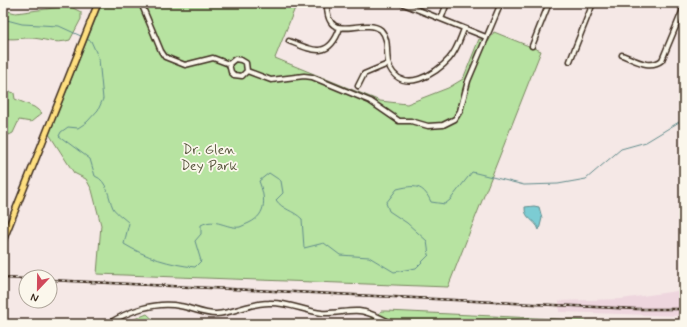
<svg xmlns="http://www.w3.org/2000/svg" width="687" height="327" font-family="Mynerve,sans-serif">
<rect width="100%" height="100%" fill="#f5e8e6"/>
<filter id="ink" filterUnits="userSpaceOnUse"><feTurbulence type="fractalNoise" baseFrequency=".025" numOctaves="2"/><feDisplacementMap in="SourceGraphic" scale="8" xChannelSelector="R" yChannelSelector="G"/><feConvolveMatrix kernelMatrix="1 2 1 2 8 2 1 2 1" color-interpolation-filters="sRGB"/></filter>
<g filter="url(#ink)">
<path fill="#eed6de" d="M684 290V316L559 312V301L621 299Z"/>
<path fill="#b7e3a1" stroke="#798660" d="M102 3H297L275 58 380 101 407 104 448 88 463 79 479 39 488 42 494 32 541 51 448 287 97 274 101 225 92 190 86 179 74 173 49 134Z
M69 6 81 12V19L70 40C52 45 46 38 29 38 19 38 13 40 3 38V10L16 13Z
M3 89 14 93 15 99 34 107 42 113 31 122 19 120 13 133 9 135 3 127Z
M381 311H387L661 324H369L371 317 376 319Z
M147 314 158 324H122Z"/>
<path fill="#7bccd3" stroke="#618b8b" d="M534 206 539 207 542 218 539 230C536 220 524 219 525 207Z"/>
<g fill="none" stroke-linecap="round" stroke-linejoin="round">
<path stroke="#618b8b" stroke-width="1" d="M3 19 22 24 59 26 83 37
M86 39 91 41 99 59 103 99 98 110 87 122 78 128 68 127 61 132 59 136 90 159 95 176C108 181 108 197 113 208 116 213 125 219 129 223L124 244C145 257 171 265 195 267L201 261 195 241 201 234V225C216 217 226 229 240 227 243 226 246 224 249 223 268 214 265 197 259 181L269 173 281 181 283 193 276 200C283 210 293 210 302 219L304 248 324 243 340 255 369 257 394 272 416 268 429 255 427 241 407 223 389 211 386 203 397 189C414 185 423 184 431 202L445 204 450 200 472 172 524 185 558 184 586 179 621 149 646 142 684 119"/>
<defs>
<path id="minor" d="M141 3 161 51 165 57 185 65 213 58 229 64
M327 3C326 47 362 16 381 30 391 41 384 56 390 68 403 94 436 74 449 59 457 50 460 39 464 29
M401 3 486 37
M674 3 684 7
M441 19 447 3
M289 41C314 51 329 59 340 28
M532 46 549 3
M622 55C635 60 650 70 662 60L684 7
M570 61 593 3
M229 64 231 72 234 75 242 76 247 71
M229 64 235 59 241 60 246 63 247 71
M247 71 271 80 304 76 312 77 370 101 399 121H411L428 126 443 125 455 119 460 111 468 81 501 3
M358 86 364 74 388 64
M108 324C128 311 156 301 180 306 192 308 203 314 216 314 234 313 250 303 269 303 288 302 304 311 322 313 335 314 347 310 359 311 370 312 383 319 393 324"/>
<path id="major" d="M3 241 98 3"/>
</defs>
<use href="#minor" stroke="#3b2a1e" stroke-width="7"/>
<use href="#major" stroke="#3b2a1e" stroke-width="8"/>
<use href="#minor" stroke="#fbf7ec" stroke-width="4"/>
<use href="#major" stroke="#fedf80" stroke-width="5"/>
<defs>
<path id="rail" d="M3 278 26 279
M50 280 636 309H684"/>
</defs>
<use href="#rail" stroke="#3b2a1e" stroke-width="2.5"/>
<use href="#rail" stroke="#fbf7ec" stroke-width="1" stroke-dasharray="3" stroke-linecap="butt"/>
</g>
</g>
<g text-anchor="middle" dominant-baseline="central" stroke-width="3.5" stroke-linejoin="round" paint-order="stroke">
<g font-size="14" fill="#5a583f" stroke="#fbf7ec">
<text x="209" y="150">Dr. Glen<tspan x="209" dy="16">Dey Park</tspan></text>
</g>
</g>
<rect width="687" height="327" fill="none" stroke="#fbf7ec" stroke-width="16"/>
<rect x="8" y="8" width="671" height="311" fill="none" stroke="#3b2a1e" stroke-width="1.5" filter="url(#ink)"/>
<g transform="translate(38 289) rotate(202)"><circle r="19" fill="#fbf7ec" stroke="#aea59a"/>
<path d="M0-3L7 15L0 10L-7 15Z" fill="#d1495b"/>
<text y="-6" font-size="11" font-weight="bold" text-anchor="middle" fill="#3b2a1e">N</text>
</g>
</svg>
